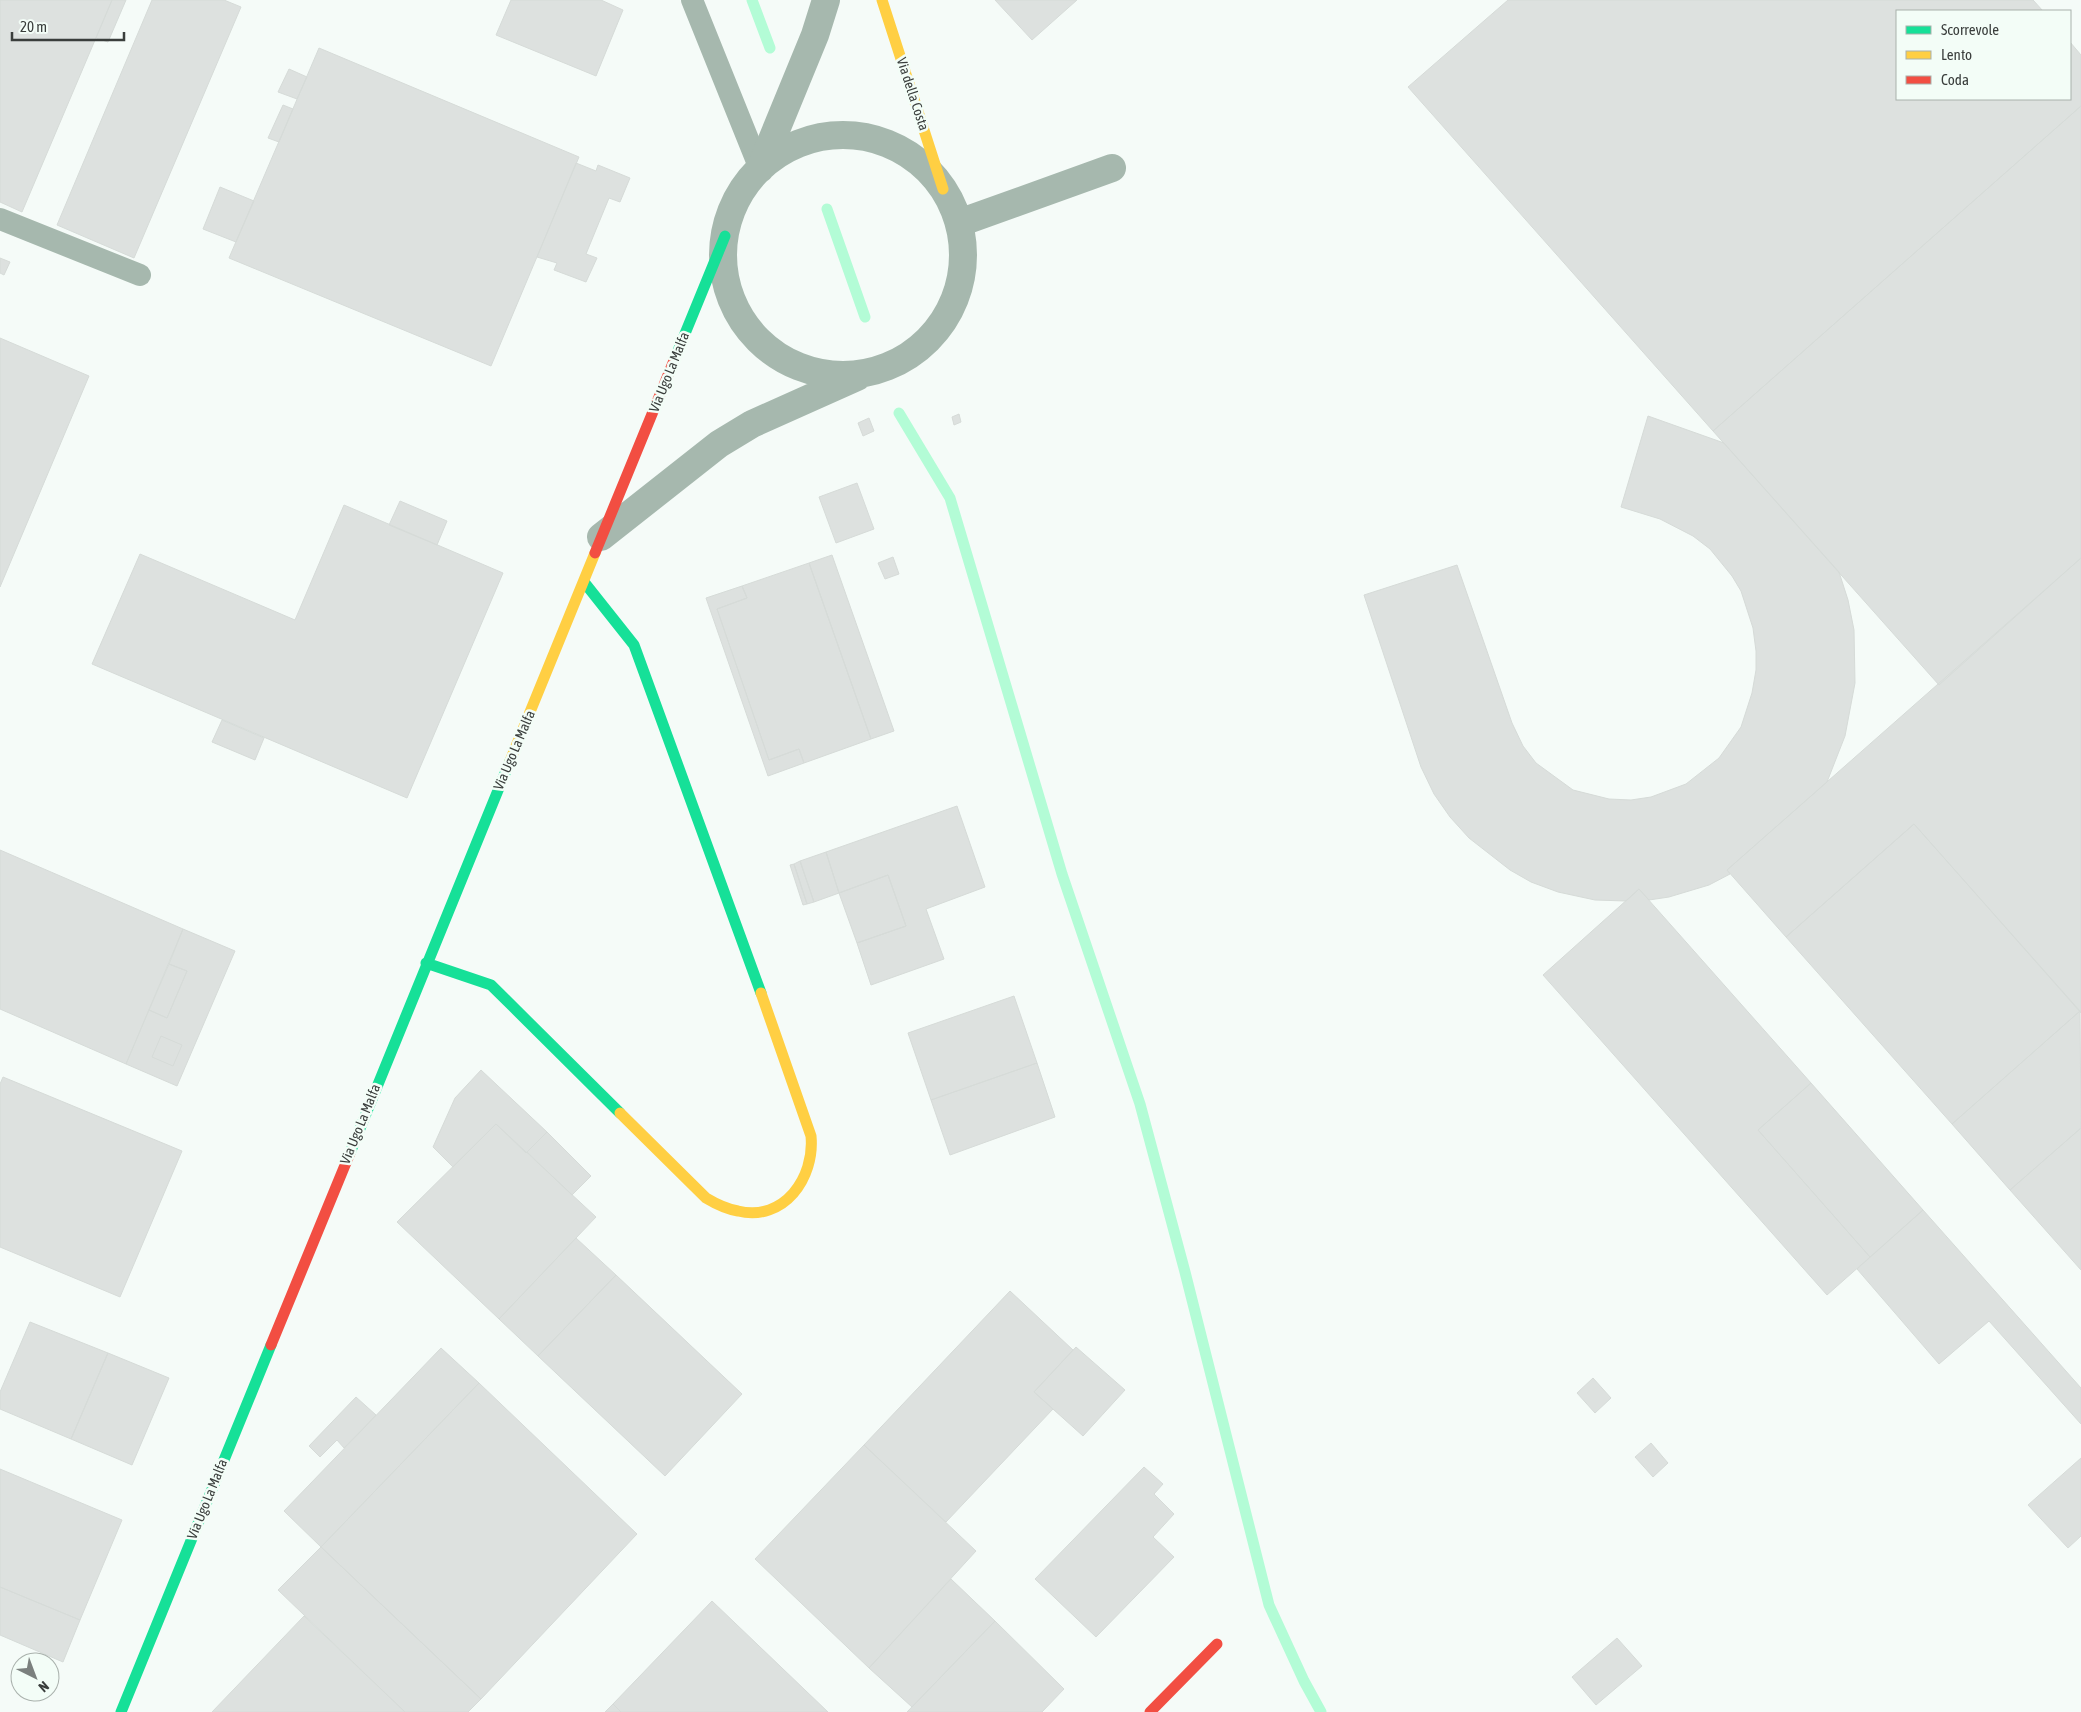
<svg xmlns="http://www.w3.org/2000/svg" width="2081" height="1712" font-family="'Asap Condensed',sans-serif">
<rect width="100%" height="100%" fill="#f5fbf8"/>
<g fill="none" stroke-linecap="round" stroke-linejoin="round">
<path stroke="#b3fcd6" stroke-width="11" d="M752 0 770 48
M827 209 865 317
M899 413 950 498 1062 874 1140 1104 1185 1272 1269 1605 1304 1681 1321 1712"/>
</g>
<path fill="#dde1df" stroke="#d6dbd8" d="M0 0H112L22 212 0 202Z
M112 0H126L108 42 96 38Z
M152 0H224L241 7 134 258 57 225Z
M511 0H601L623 10 596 76 496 35Z
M995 0H1077L1032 40Z
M1508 0H2033L2043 11H1897V99H2070V42L2081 55V106L1713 431 1408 87Z
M319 48 579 157 491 366 229 258Z
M289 69 307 77 297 99 278 92Z
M283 105 293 109 279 142 268 138Z
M2081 106V558L1939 685 1713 431Z
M576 163 596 171 598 165 630 178 620 202 609 198 586 254 597 258 586 282 554 270 557 263 537 257Z
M220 187 254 201 236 242 203 229Z
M0 258 10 262 4 275 0 273Z
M0 338 89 376 0 587Z
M959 414 961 422 954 425 952 417Z
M1648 416 1724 443 1839 572 1848 600 1854 630 1855 683 1845 736 1827 782 1727 870 1730 874 1709 885 1669 897 1649 900 1639 889 1626 901 1595 900 1558 892 1531 882 1510 870 1469 838 1450 817 1434 794 1421 767 1364 595 1457 565 1512 723 1523 746 1536 763 1573 790 1609 799 1631 800 1651 797 1686 784 1719 758 1741 727 1752 693 1756 670V651L1753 628 1741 591 1732 576 1710 549 1693 536 1660 519 1621 507Z
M869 418 874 431 863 436 858 423Z
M857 483 874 529 836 543 819 497Z
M400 501 447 521 437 545 389 525Z
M344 505 503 573 407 798 92 664 140 554 295 620Z
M832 555 894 731 871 739 809 563Z
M893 557 899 574 885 579 878 563Z
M2081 558V1013L1914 824 1786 937 1727 870Z
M809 563 871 739 804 763 799 749 769 760 717 609 747 598 742 586Z
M742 586 747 598 717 609 769 760 799 749 804 763 768 776 706 598Z
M222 720 264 738 255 760 212 742Z
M957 806 985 887 926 909 944 959 871 985 857 943 906 926 888 875 839 893 826 852Z
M1914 824 2080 1011 1952 1124 1786 937Z
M0 850 183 929 126 1064 0 1009Z
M826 852 839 893 814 902 800 861Z
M800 861 814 902 807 904 794 864Z
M794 864 807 904 803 905 790 865Z
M888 875 906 926 857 943 839 893Z
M1639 889 1811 1083 1758 1130 1870 1257 1827 1295 1543 975Z
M183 929 235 951 177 1086 126 1064 149 1010 167 1018 187 971 169 964Z
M169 964 187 971 167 1018 149 1010Z
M1014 996 1037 1063 931 1100 908 1033Z
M2080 1011 2081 1128 2010 1190 1952 1124Z
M161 1036 182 1045 173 1066 152 1057Z
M1037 1063 1055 1117 950 1155 931 1100Z
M481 1070 547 1132 526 1153 496 1124 453 1167 433 1147 455 1098Z
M3 1077 182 1151 120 1297 0 1247V1084Z
M1811 1083 1923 1210 1870 1257 1758 1130Z
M496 1124 596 1217 499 1319 397 1222Z
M2081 1128V1270L2010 1190Z
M547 1132 591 1176 572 1195 527 1152Z
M1923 1210 2081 1388V1424L1989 1321 1939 1364 1857 1269Z
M576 1238 616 1275 538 1356 499 1319Z
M616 1275 742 1394 665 1476 538 1356Z
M1010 1291 1073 1350 1034 1392 1053 1409 946 1522 864 1445Z
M30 1322 108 1353 71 1439 0 1409V1392Z
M1076 1347 1125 1390 1083 1436 1034 1392Z
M441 1348 479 1383 321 1547 284 1511Z
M108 1353 169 1378 132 1465 71 1439Z
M1593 1378 1611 1398 1595 1413 1577 1393Z
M479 1383 637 1534 481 1699 321 1547Z
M356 1397 376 1415 344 1448 337 1440 320 1457 309 1446Z
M1651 1443 1668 1463 1653 1477 1635 1457Z
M864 1445 976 1551 869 1668 755 1559Z
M2081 1458V1536L2068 1548 2028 1505Z
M1144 1467 1163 1484 1154 1494 1174 1514 1153 1537 1174 1557 1096 1637 1035 1579Z
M0 1469 122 1520 80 1620 0 1587Z
M321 1547 481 1699 468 1712H405L278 1590Z
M951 1579 995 1621 912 1707 869 1668Z
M0 1587 80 1620 63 1662 0 1635Z
M712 1601 828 1712H621L613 1704Z
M304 1616 405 1712H212Z
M995 1621 1064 1689 1042 1712H907Z
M1617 1638 1642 1666 1596 1705 1572 1677Z
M613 1704 621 1712H605Z"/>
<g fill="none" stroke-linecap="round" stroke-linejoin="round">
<path stroke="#a6b8ae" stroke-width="22" d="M692 0 760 169
M0 219 140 275"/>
<path stroke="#a6b8ae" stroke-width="28" d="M723 255a120 120 0 1 1 240 0a120 120 0 1 1-240 0Z
M760 169 815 35 826 0
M959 223 1112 168
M601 537 719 444 752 424 857 377"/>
<path stroke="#16e098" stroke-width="11" d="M675 358 725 236
M584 582 634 645 761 993
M426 963 491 985 620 1113
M350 1153 510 761
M121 1712 271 1345"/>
<path stroke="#ffcf43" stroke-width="11" d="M882 0 943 189
M510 761 595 553
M620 1113 706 1198C716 1204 726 1209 738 1211 784 1222 815 1178 811 1136L761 993"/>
<path stroke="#f24e42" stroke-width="11" d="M595 553 675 358
M271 1345 350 1153
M1150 1712 1217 1644"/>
</g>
<g text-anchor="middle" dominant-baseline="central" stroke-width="5" stroke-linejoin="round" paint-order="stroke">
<g font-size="14" fill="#3a3e3c" stroke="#f3fdf7">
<text transform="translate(913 94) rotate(72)">Via della Costa</text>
<text transform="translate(669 372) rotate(-68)">Via Ugo La Malfa</text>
<text transform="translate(514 750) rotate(-67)">Via Ugo La Malfa</text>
<text transform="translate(360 1124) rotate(-68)">Via Ugo La Malfa</text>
<text transform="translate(207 1499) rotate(-68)">Via Ugo La Malfa</text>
</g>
</g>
<rect x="1896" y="10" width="175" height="90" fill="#f3fdf7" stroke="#a9b1ac"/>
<rect x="1906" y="26" width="25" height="8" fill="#16e098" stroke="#a9b1ac"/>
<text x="1941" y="35" font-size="15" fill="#3a3e3c">Scorrevole</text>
<rect x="1906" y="51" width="25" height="8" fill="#ffcf43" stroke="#a9b1ac"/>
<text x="1941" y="60" font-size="15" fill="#3a3e3c">Lento</text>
<rect x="1906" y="76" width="25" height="8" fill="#f24e42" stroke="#a9b1ac"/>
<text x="1941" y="85" font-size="15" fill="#3a3e3c">Coda</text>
<g transform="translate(35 1677) rotate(138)"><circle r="24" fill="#f3fdf7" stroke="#a9b1ac"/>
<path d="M0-4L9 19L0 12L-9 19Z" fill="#7b807e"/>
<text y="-8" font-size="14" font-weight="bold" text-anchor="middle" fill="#3a3e3c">N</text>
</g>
<path d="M12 32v8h112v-8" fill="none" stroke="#3a3e3c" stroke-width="2.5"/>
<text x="20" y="32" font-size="15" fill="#3a3e3c" stroke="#f3fdf7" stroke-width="4" paint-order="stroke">20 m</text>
</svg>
